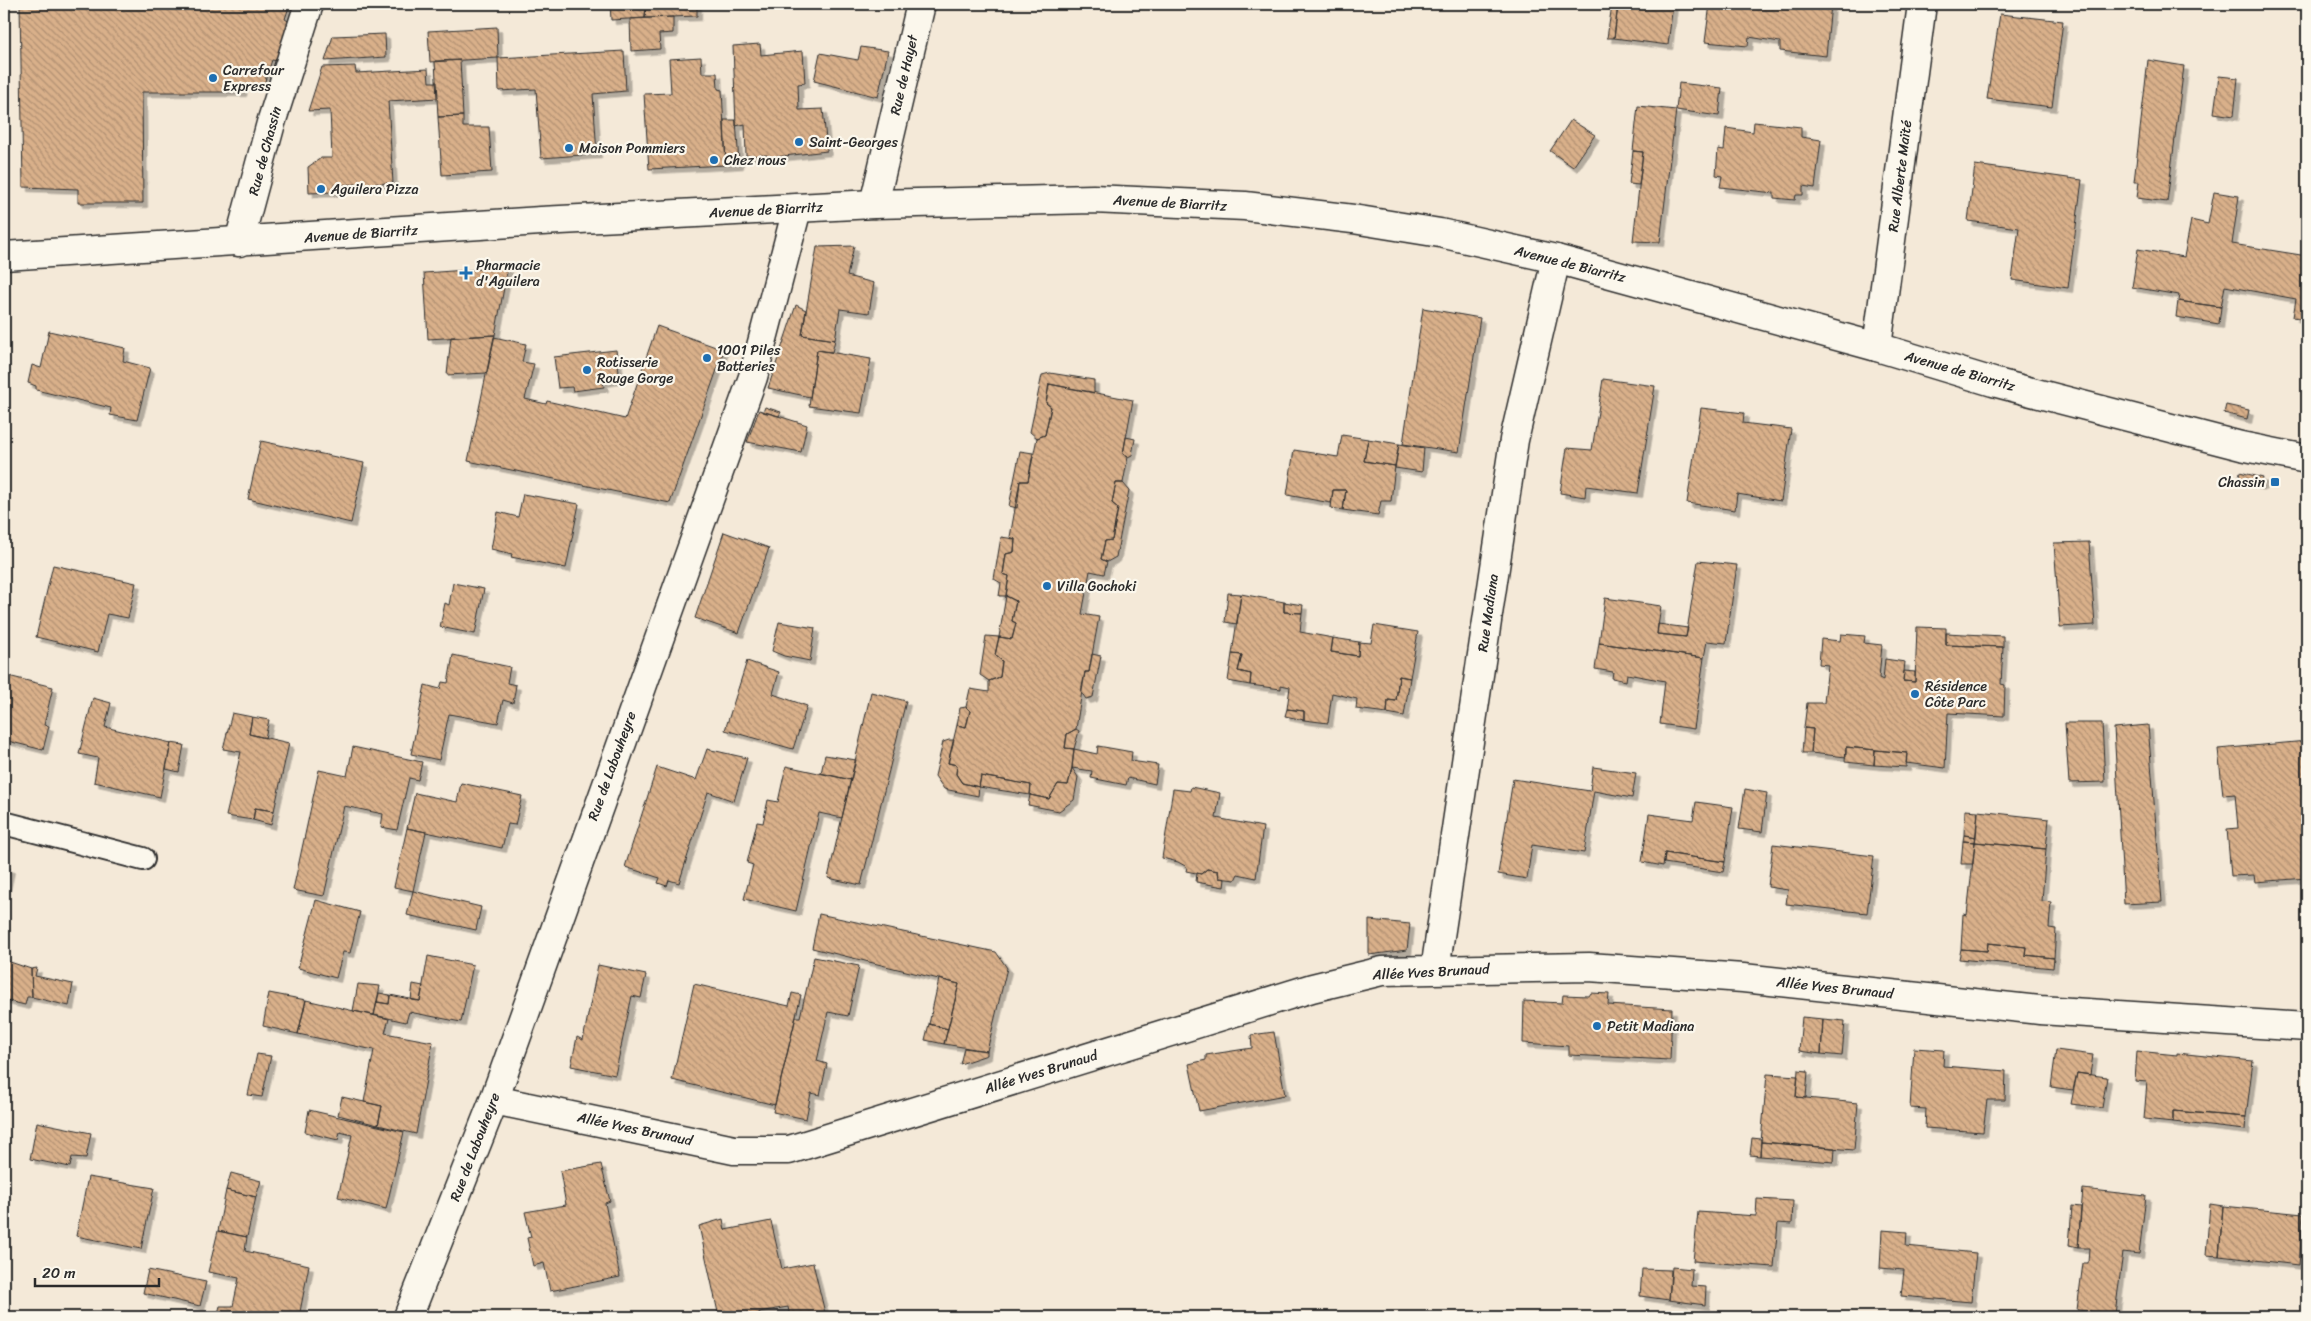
<svg xmlns="http://www.w3.org/2000/svg" width="2311" height="1321" font-family="Sriracha,sans-serif">
<defs>
<pattern id="building-back-hatch" width="6" height="6" patternUnits="userSpaceOnUse" patternTransform="scale(1.25)"><rect width="6" height="6" fill="#d9b08a"/><path d="M-1 5l2 2M0 0l6 6M5-1l2 2" fill="none" stroke="#b08f71"/></pattern>
<filter id="shadow"><feDropShadow dx="4.5" dy="4.5" stdDeviation="0" flood-color="#0004"/></filter>
</defs>
<rect width="100%" height="100%" fill="#f4e9d8"/>
<filter id="ink" filterUnits="userSpaceOnUse"><feTurbulence type="fractalNoise" baseFrequency=".02" numOctaves="2"/><feDisplacementMap in="SourceGraphic" scale="10" xChannelSelector="R" yChannelSelector="G"/><feConvolveMatrix kernelMatrix="1 2 1 2 8 2 1 2 1" color-interpolation-filters="sRGB"/></filter>
<g filter="url(#ink)">
<path fill="url(#building-back-hatch)" stroke="#2b2b2b" filter="url(#shadow)" d="M20 4H290L285 19 290 22 278 61 272 60 264 84 243 85 242 92H142L143 203H78V189L23 187Z
M610 4H646L645 18 611 20Z
M646 4H697V16L645 18Z
M1612 4H1673L1668 45 1614 38 1618 5Z
M1710 4H1831L1826 56 1780 51V42L1749 37 1748 46 1705 42Z
M1612 5H1618L1614 38H1607Z
M2000 14 2063 21 2052 107 1987 99Z
M673 17V33L659 34 660 49 631 51 630 19Z
M497 27 498 58 430 62 428 31Z
M385 34 386 57 325 61 333 36Z
M760 44 761 55 803 51 805 83 798 84 799 110 823 109 827 151 767 158V155L746 156 745 124 736 126 733 46Z
M861 47 888 51 878 97 814 81 820 53 858 60Z
M624 51 626 91 593 94 597 154 541 158 536 89 499 91 498 58Z
M701 57 702 73H717L718 89 722 90 726 165 649 169 644 94 671 93 669 59Z
M460 60 463 116 438 117 435 61Z
M2148 60 2184 66 2167 202 2137 198 2139 182H2134Z
M355 66 356 73 428 69 429 82H437L438 98 388 101 393 183 334 185V192L309 193 308 167 321 158H332L330 110 308 111 322 67Z
M2219 76 2238 78 2234 116 2214 113Z
M1679 83 1722 88 1719 116 1676 110Z
M1638 106 1676 110 1660 242 1633 241 1643 152 1633 151Z
M463 116V127H489L492 172 442 175 438 117Z
M724 120H736L739 164 726 165Z
M1571 120 1595 135 1573 167 1550 151Z
M1754 122 1801 127V137L1821 140 1815 188 1803 186V195H1796L1795 200 1774 198V193L1720 187 1722 176 1716 175 1718 149 1724 150 1726 128 1753 132Z
M1633 151 1643 152 1639 185 1629 184Z
M1975 165 2082 180 2068 288 2012 280 2019 228 1968 221Z
M2214 192 2239 196 2232 244 2307 256V319L2293 317 2296 299 2225 286 2221 307 2178 301 2179 295 2132 287 2138 249 2184 257 2191 220 2208 224Z
M854 246 847 276 874 283 869 313 840 309 835 340 802 335 817 247Z
M508 267 495 335 428 339 424 273Z
M2178 301 2221 307 2219 324 2176 317Z
M796 305 806 310 802 335 835 340 832 352 817 350 810 397 768 388Z
M1423 308 1480 318 1459 452 1403 444Z
M657 326 724 350 670 503 468 461 494 337 526 344 522 362 534 364 525 399 546 404 547 401 625 419Z
M49 331 125 348 123 361 150 368 137 420 110 415 111 408 36 390V386L28 383 32 365 41 368Z
M495 335 487 373 447 375 451 337Z
M616 350 620 379 603 382 604 387 573 391 572 387 558 388 554 357Z
M817 350 871 359 861 413 809 406Z
M1050 373 1094 380V393L1049 384 1046 403 1051 407 1045 435 1037 438 1030 432 1042 375Z
M1603 379 1655 386 1638 493 1586 486 1585 497 1560 493 1567 448 1592 450Z
M1049 384 1133 400 1123 454 1128 457 1123 483H1116L1112 503 1118 508 1112 540 1105 541 1101 559 1107 562 1104 574 1090 571 1082 614 1099 617 1089 672H1085L1076 729 1067 734 1065 748 1074 749 1072 768 1068 785 1058 784 1049 799 1030 795 1031 785 981 776 979 787 962 783 956 774 957 765 948 763 957 725 966 727 970 711 966 707 970 689 989 692V681L1000 677 1002 661 995 655 999 637 1012 639 1016 623 1012 621 1016 601 1006 596 1009 576 1003 574 1006 554 1014 552 1015 539 1010 537 1020 481H1028L1037 438 1045 435 1051 407 1046 403Z
M2226 405 2249 410 2247 419 2224 413Z
M765 407 781 412 779 416 763 412Z
M1701 408 1744 413 1743 423 1791 429 1781 501 1737 494 1735 510 1687 503Z
M759 410 807 425 801 452 747 442Z
M1342 435 1368 439 1364 461 1395 466 1391 501H1381L1378 515 1343 510 1346 490H1333L1331 503 1287 495 1294 450 1338 457Z
M1126 437 1135 439 1132 455 1128 457 1123 454Z
M1368 439 1399 444 1395 466 1364 461Z
M261 441 364 463 351 523 248 499Z
M1399 444 1424 448 1422 472 1395 468Z
M1020 451 1033 453 1028 481H1020L1017 508 1009 506Z
M2240 472 2263 478 2261 486 2238 481Z
M1116 483H1123L1129 490 1116 557 1107 562 1101 559 1105 541 1112 540 1118 508 1112 503Z
M1333 490H1346L1343 510 1331 508Z
M523 494 579 504 566 568 511 557 512 554 491 549 498 512 518 517Z
M724 532 769 548 739 633 695 618Z
M1001 537 1015 539 1014 552 1006 554 1003 574 1009 576 1006 596H999L1001 583 994 579Z
M2089 542 2095 625 2060 627 2054 543Z
M1698 561 1737 565 1726 643 1707 641 1704 658 1599 643 1605 598 1661 606 1657 634 1686 637Z
M53 565 136 583 128 618 107 614 98 652 36 637Z
M453 583 484 589 475 634 440 627 445 603 449 605Z
M1228 593 1241 594 1237 624 1225 622Z
M1241 594 1284 602V612L1302 613 1300 632 1333 638 1331 652 1358 656 1359 642 1371 643 1374 625 1418 632 1410 678 1399 676 1396 701 1388 700 1387 713 1356 709 1357 699 1332 693 1328 723 1304 720V711L1287 709 1290 687 1281 685V689L1250 685 1251 674 1238 671 1242 655 1232 654Z
M1006 596 1016 601 1012 621 1016 623 1012 639 999 637Z
M1284 602 1303 605 1302 613 1284 612Z
M779 622 815 628 810 661 784 656 772 651Z
M1658 624 1688 628 1686 637 1657 634Z
M1917 627 1946 628V645L2003 647 2001 684 2005 685 2004 716 1948 713 1945 768 1906 763 1907 753 1846 747V757L1811 753 1813 729 1804 728 1807 703H1824L1828 665 1819 664 1821 639 1840 641 1841 634 1865 636 1864 643 1882 645 1879 678 1883 680 1885 659 1905 662 1903 681 1915 682Z
M1946 633 2003 636V647L1946 645Z
M986 636 999 637 995 655 1002 661 1000 677 989 681 980 675Z
M1333 638 1359 642 1358 656 1331 652Z
M1599 643 1704 658 1694 729 1660 724 1665 681 1627 674 1626 681 1612 678 1613 672 1595 669Z
M1092 654 1101 656 1093 697 1086 699 1081 692 1085 672H1089Z
M1232 654 1242 655 1238 671 1251 674 1250 685 1228 681Z
M453 655 510 667 507 683 516 685 513 703 503 700 498 723 449 714 439 760 411 754 425 685 440 689 442 682 448 683Z
M747 661 779 672 773 694 807 706 793 749 725 730Z
M1904 671 1915 672V682L1903 681Z
M4 675 53 687 44 725 49 726 43 750 4 740Z
M1399 676 1410 678 1404 716 1387 713 1388 700 1396 701Z
M871 692 906 701 861 885 828 878Z
M93 698 111 703 105 727 171 743 160 797 94 782 98 758 79 754Z
M966 707 970 711 966 727 957 725 960 708Z
M1287 709 1304 711V720L1285 716Z
M232 713 252 717 249 734 289 743 274 811 255 808 253 820 226 816 241 752 223 749Z
M252 717 269 720 265 738 249 734Z
M2065 723H2102L2105 782 2069 783Z
M2148 725 2162 902 2124 904 2114 728Z
M1804 728 1813 729 1811 753H1802Z
M1076 729 1079 731 1074 749 1065 748 1067 734Z
M949 740H954L948 763 957 765 956 774 962 783 979 787 978 796 944 789 935 776 943 742Z
M2307 741V878L2255 882 2254 875 2231 876 2227 829 2238 828 2235 794 2223 795 2218 749Z
M171 743 184 745 179 772 166 769Z
M1098 746 1132 752 1131 761 1158 765 1155 784 1128 778 1126 785 1091 778 1092 771 1072 768 1074 749 1097 754Z
M353 747 422 762 418 780 409 778 397 830 381 827 383 814 344 806 324 896 293 890 319 770 347 776Z
M1846 747 1875 750 1874 765 1845 762Z
M707 749 747 758 734 801 708 792 679 883 669 880 667 886 658 883 660 878 625 867 657 767 696 780Z
M1875 750 1907 753 1906 767 1874 765Z
M825 755 856 760 851 780 821 773Z
M786 766 851 780 842 818 819 813 796 911 744 899 753 865 747 863 757 822 763 823 768 800 778 802Z
M1593 767 1636 773 1632 798 1594 791 1584 853 1532 845 1527 879 1498 874 1513 779 1590 791Z
M1072 768 1078 777 1074 800 1059 811 1028 805 1030 795 1049 799 1058 784 1068 785Z
M981 776 1031 785 1030 795 979 787Z
M461 783 522 796 515 825 508 824 502 848 407 828 415 793 457 802Z
M1191 787 1220 793 1216 818 1263 827 1256 878 1238 874 1235 880 1219 878 1218 871 1207 869 1201 874 1186 871 1187 867 1178 862 1162 858 1173 789 1190 791Z
M1745 789 1767 793 1762 832 1739 829Z
M1696 802 1733 807 1725 862 1665 853 1663 866 1642 862 1649 814 1693 820Z
M255 808 274 811 271 825 253 820Z
M1965 810 1978 811 1976 837 1964 835Z
M1978 811 2049 819 2046 849 1975 842Z
M407 828 426 832 413 891 394 887Z
M1964 835 1976 837 1975 842 1963 841Z
M1963 841 1975 842 1973 864H1961Z
M1975 842 2046 849 2042 901 2051 902 2049 928 2056 929 2054 958 2025 955 2026 947 1988 943 1987 951 1961 949 1963 914 1967 915Z
M1773 844 1874 856 1867 913 1786 904 1788 890 1768 887Z
M1665 853 1725 862 1723 872 1664 863Z
M4 867 10 868 4 895Z
M1207 869 1218 871 1219 878 1225 879 1224 887 1196 882 1197 873 1201 874Z
M413 891 481 907 476 930 407 915Z
M316 900 360 912 350 953 343 952 336 978 298 968Z
M819 914 996 952 1007 968 987 1051 944 1044 959 984 812 948Z
M1369 920 1410 924 1407 950 1369 955Z
M1988 943 2026 947 2025 955 2054 958 2053 968 1959 959 1961 949 1987 951Z
M428 956 473 965 461 1022 409 1012 406 1022 374 1015 377 1002 389 1004 390 995 420 1001Z
M814 957 859 966 848 1016 828 1012 817 1061 827 1064 820 1095 811 1093 806 1119 773 1112 796 1017H800Z
M4 960 31 969 32 997H27L25 1005 4 1000Z
M598 965 646 975 641 998 632 996 615 1075 571 1066 577 1037 583 1040Z
M37 968 35 976 73 984 69 1006 32 997 31 969Z
M939 979 959 984 948 1029 929 1024Z
M358 984 380 986 374 1015 353 1011Z
M413 984 423 986 420 1001 411 1000Z
M694 984 789 1006 792 993 801 995 775 1105 672 1080Z
M269 993 306 1000 298 1034 263 1026Z
M379 993 390 995 389 1004 377 1002Z
M1591 993 1609 994 1608 1005 1672 1009 1670 1060 1569 1055V1046L1523 1043 1524 1001 1562 1003 1563 995 1589 996Z
M306 1000 389 1019 385 1033 433 1042 416 1134 378 1125 382 1106 364 1102 374 1050 298 1034Z
M1802 1017 1823 1019 1821 1054 1799 1051Z
M1823 1019 1845 1021 1842 1056 1821 1054Z
M929 1024 948 1029 944 1044 925 1040Z
M1274 1032 1285 1095 1199 1111 1189 1064 1206 1060V1055L1252 1048 1251 1035Z
M964 1048 987 1051V1055L960 1064Z
M1914 1048 1944 1050 1943 1066 2006 1071 2005 1100H1987L1983 1132 1925 1128 1926 1109 1910 1108Z
M2056 1050 2093 1055 2090 1075 2077 1073 2073 1090 2051 1087Z
M2137 1051 2177 1055V1053L2253 1061 2246 1117 2173 1111V1122L2144 1119 2147 1082 2135 1081Z
M257 1054 271 1056 262 1097 248 1095Z
M1798 1070 1808 1071 1806 1098 1796 1097Z
M2077 1073 2107 1077 2102 1108 2071 1104Z
M1767 1074 1798 1076 1796 1097 1858 1103 1854 1150 1761 1142Z
M342 1097 382 1106 378 1125 338 1115Z
M309 1110 404 1132 386 1209 338 1197 352 1135 340 1132 338 1140 305 1132Z
M2173 1111 2246 1117 2245 1130 2173 1122Z
M37 1122 91 1133 86 1158 72 1157 70 1167 30 1159Z
M1752 1138 1761 1139 1760 1156 1750 1155Z
M1761 1142 1835 1148 1834 1162 1760 1156Z
M601 1164 610 1201 605 1203 620 1277 550 1291 544 1263 533 1266 527 1238 531 1237 525 1212 566 1205 560 1171Z
M231 1173 261 1181 256 1197 226 1190Z
M88 1177 154 1188 141 1249 76 1236Z
M2083 1189 2146 1196 2139 1254 2123 1252 2115 1314 2077 1310 2083 1263H2088L2089 1248H2078Z
M226 1190 256 1197 247 1237 218 1231Z
M1757 1199 1793 1201 1792 1224 1778 1223 1774 1267 1693 1261 1698 1212 1756 1216Z
M2210 1204 2223 1206 2219 1256 2206 1255Z
M2072 1206 2081 1207 2078 1248 2069 1246Z
M2223 1206 2303 1214 2299 1265 2219 1256Z
M723 1219 725 1230 771 1221 782 1269 813 1263 826 1317H790L788 1307 759 1312 760 1317H719L699 1226Z
M1882 1230 1907 1232 1906 1246 1976 1253 1971 1302 1901 1296 1904 1270 1880 1268Z
M218 1231 247 1237 245 1251 309 1265 299 1317H217L220 1306H233L239 1278 208 1272Z
M1672 1267 1692 1269 1691 1286 1706 1287 1705 1305 1669 1300Z
M1642 1269 1671 1270 1669 1300 1640 1296Z
M148 1270 206 1282 200 1306 143 1293Z"/>
<g fill="none" stroke-linecap="round" stroke-linejoin="round">
<defs>
<path id="service" d="M4 823 143 859"/>
<path id="minor" d="M874 204 921 4
M1877 347 1922 4
M1435 970 1514 440 1556 259
M494 1100 734 1150H789L1312 988 1382 971 1589 967 1743 978 2040 1010 2307 1027
M408 1317 494 1100 753 377 797 209"/>
<path id="tertiary" d="M239 242 271 123 309 4"/>
<path id="secondary" d="M4 256 541 221 874 204 1093 199 1245 206 1353 219 1440 233 1556 259 1877 347 1993 382 2241 446 2307 459"/>
</defs>
<use href="#service" stroke="#2b2b2b" stroke-width="26"/>
<use href="#minor" stroke="#2b2b2b" stroke-width="31"/>
<use href="#tertiary" stroke="#2b2b2b" stroke-width="31"/>
<use href="#secondary" stroke="#2b2b2b" stroke-width="31"/>
<use href="#service" stroke="#fbf7ec" stroke-width="22"/>
<use href="#minor" stroke="#fbf7ec" stroke-width="28"/>
<use href="#tertiary" stroke="#fbf7ec" stroke-width="28"/>
<use href="#secondary" stroke="#fbf7ec" stroke-width="28"/>
</g>
</g>
<g fill="#1f6fb2" stroke="#fbf7ec" stroke-width="2">
<circle cx="213" cy="78" r="5"/>
<circle cx="799" cy="142" r="5"/>
<circle cx="569" cy="148" r="5"/>
<circle cx="714" cy="160" r="5"/>
<circle cx="321" cy="189" r="5"/>
<path d="M463.5 265.5h5v5h5v5h-5v5h-5v-5h-5v-5h5z"/>
<circle cx="707" cy="358" r="5"/>
<circle cx="587" cy="370" r="5"/>
<rect x="2270" y="477" width="10" height="10" rx="2.5"/>
<circle cx="1047" cy="586" r="5"/>
<circle cx="1915" cy="694" r="5"/>
<circle cx="1597" cy="1026" r="5"/>
</g>
<g text-anchor="middle" dominant-baseline="central" stroke-width="4.5" stroke-linejoin="round" paint-order="stroke">
<g font-size="14" fill="#2b2b2b" stroke="#fbf7ec" text-anchor="start">
<text x="223" y="70">Carrefour<tspan x="223" dy="16">Express</tspan></text>
<text x="809" y="142">Saint-Georges</text>
<text x="579" y="148">Maison Pommiers</text>
<text x="724" y="160">Chez nous</text>
<text x="331" y="189">Aguilera Pizza</text>
<text x="476" y="265">Pharmacie<tspan x="476" dy="16">d'Aguilera</tspan></text>
<text x="717" y="350">1001 Piles<tspan x="717" dy="16">Batteries</tspan></text>
<text x="597" y="362">Rotisserie<tspan x="597" dy="16">Rouge Gorge</tspan></text>
<text x="2265" y="482" text-anchor="end">Chassin</text>
<text x="1057" y="586">Villa Gochoki</text>
<text x="1925" y="686">Résidence<tspan x="1925" dy="16">Côte Parc</tspan></text>
<text x="1607" y="1026">Petit Madiana</text>
</g>
<g font-size="14" fill="#2b2b2b" stroke="#fbf7ec">
<text transform="translate(904 75) rotate(-77)">Rue de Hayet</text>
<text transform="translate(265 151) rotate(-75)">Rue de Chassin</text>
<text transform="translate(1900 176) rotate(-83)">Rue Alberte Maïté</text>
<text transform="translate(1170 203) rotate(3)">Avenue de Biarritz</text>
<text transform="translate(766 210) rotate(-3)">Avenue de Biarritz</text>
<text transform="translate(361 234) rotate(-4)">Avenue de Biarritz</text>
<text transform="translate(1570 264) rotate(14)">Avenue de Biarritz</text>
<text transform="translate(1960 371) rotate(16)">Avenue de Biarritz</text>
<text transform="translate(1488 613) rotate(-82)">Rue Madiana</text>
<text transform="translate(612 766) rotate(-70)">Rue de Labouheyre</text>
<text transform="translate(1431 972) rotate(-3)">Allée Yves Brunaud</text>
<text transform="translate(1835 988) rotate(6)">Allée Yves Brunaud</text>
<text transform="translate(1041 1072) rotate(-17)">Allée Yves Brunaud</text>
<text transform="translate(635 1129) rotate(12)">Allée Yves Brunaud</text>
<text transform="translate(475 1147) rotate(-69)">Rue de Labouheyre</text>
</g>
</g>
<rect width="2311" height="1321" fill="none" stroke="#fbf7ec" stroke-width="20"/>
<rect x="10" y="10" width="2291" height="1301" fill="none" stroke="#2b2b2b" stroke-width="2" filter="url(#ink)"/>
<path d="M35 1278v8h124v-8" fill="none" stroke="#2b2b2b" stroke-width="2.5"/>
<text x="42" y="1278" font-size="15" fill="#2b2b2b" stroke="#fbf7ec" stroke-width="4" paint-order="stroke">20 m</text>
</svg>
